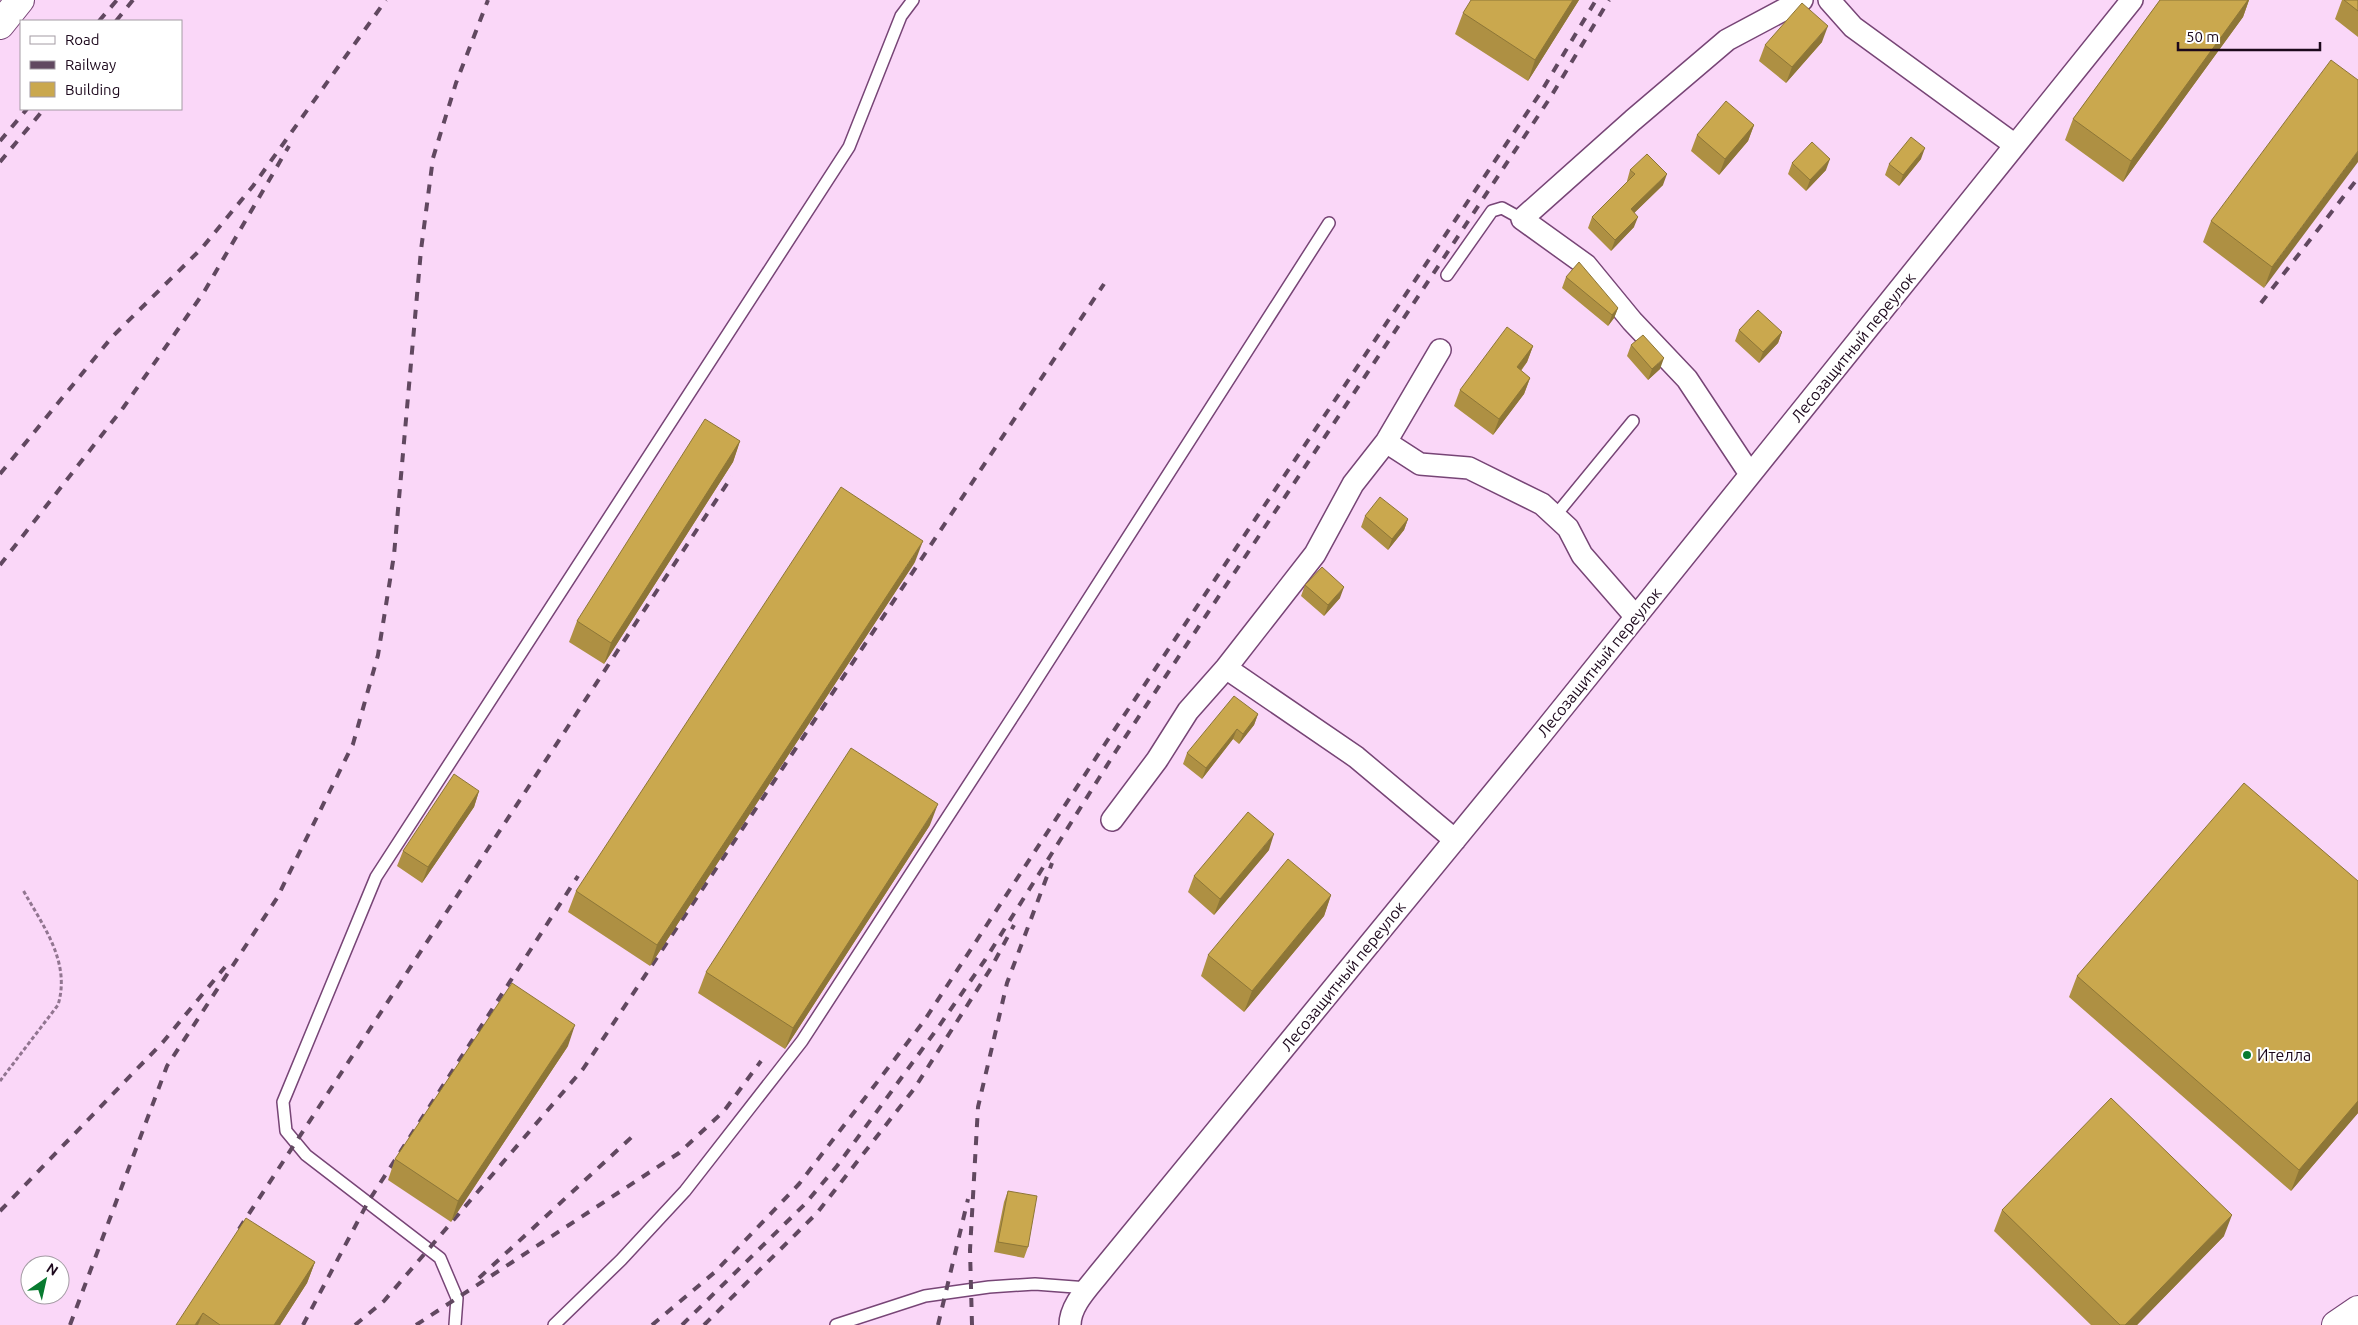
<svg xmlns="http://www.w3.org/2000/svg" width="2358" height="1325" font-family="Ubuntu,sans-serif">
<rect width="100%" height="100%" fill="#fad7f8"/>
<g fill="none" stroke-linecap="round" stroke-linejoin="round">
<defs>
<path id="service" d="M1447 275 1492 211 1502 208 1522 219
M1555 516 1633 421
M455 1325 457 1298 440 1258 306 1155 286 1131 283 1102 376 877 849 147 901 16 913 0
M554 1325 621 1260 685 1191 802 1041 1023 701 1329 223
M836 1325 925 1296 989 1287 1035 1284 1088 1288"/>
<path id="minor" d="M1829 0 1853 27 2015 145
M1386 442 1420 464 1469 468 1542 504 1568 528 1582 555 1636 617
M1750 474 1687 379 1632 321 1586 265 1522 219 1633 120 1727 40 1802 0
M1226 668 1356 757 1455 840
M1112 820 1157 760 1188 711 1226 668 1315 554 1353 484 1386 442 1440 350
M1070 1325C1070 1306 1087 1289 1098 1275L1540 736 2132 0"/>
<path id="tertiary" d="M0 25 20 0
M2336 1325 2358 1310"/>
</defs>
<use href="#service" stroke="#774576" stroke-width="14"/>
<use href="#minor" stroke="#774576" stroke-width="24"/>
<use href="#tertiary" stroke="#774576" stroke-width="30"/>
<path stroke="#917590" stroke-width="3" stroke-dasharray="4 2.5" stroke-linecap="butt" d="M0 1081 58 1005C71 962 43 926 23 890"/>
<use href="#service" stroke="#fff" stroke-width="11"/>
<use href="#minor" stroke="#fff" stroke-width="21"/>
<use href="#tertiary" stroke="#fff" stroke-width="28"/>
<path stroke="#614860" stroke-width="4" stroke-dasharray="9 9" stroke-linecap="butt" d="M99 21 117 0
M116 21 133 0
M0 141 27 109
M0 162 44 109
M2261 303 2358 178
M0 474 112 337 202 248 253 186 386 0
M0 565 123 408 204 292 289 146
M0 1211 163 1042 225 967
M239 1229 732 476
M479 1278 635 1134
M70 1325 167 1066 277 898 353 744 378 655 394 555 421 250 433 158 456 83 488 0
M303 1325 368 1202 578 876
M355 1325 384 1301 583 1069 1104 284
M416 1325 679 1153 724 1111 761 1061
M652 1325 715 1272 799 1184 924 1021 1105 744 1541 92 1596 0
M682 1325 805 1204 837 1166 937 1029 985 960 1116 751 1550 98 1609 0
M704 1325 817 1213 914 1089 991 968 1014 925
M938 1325 968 1199
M972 1325 970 1250 978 1107 1007 983 1052 863"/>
</g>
<path fill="#ae9043" d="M1579 0 1528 81 1455 34 1463 13Z
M2160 0H2249L2243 17 2123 182 2065 140 2073 119Z
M2342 0H2358V37L2335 19Z
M1822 42 1786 83 1759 61 1765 45Z
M2358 80 2264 288 2203 242 2211 221Z
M1754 125 1748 141 1719 175 1691 151 1697 135Z
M1921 159 1899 186 1885 175 1889 164Z
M1792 163 1826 170 1806 191 1788 174Z
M1630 170 1663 185 1634 213V227L1611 251 1588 228 1592 217 1628 182 1627 181Z
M1566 277 1618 308 1614 318 1608 326 1562 288Z
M1739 330 1782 332 1778 343 1759 363 1735 341Z
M1631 345 1660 369 1648 380 1627 356Z
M1533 346 1527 362 1521 371 1530 378 1524 394 1493 435 1454 406 1460 390Z
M740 441 733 462 604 664 569 642 577 621Z
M1365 516 1408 519 1404 530 1388 550 1361 527Z
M915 562 650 966 568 912 576 891Z
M1305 585 1340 598 1324 616 1301 596Z
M1258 714 1254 725 1239 744 1233 739 1202 779 1183 764 1187 753Z
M479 791 474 807 422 883 397 866 403 851Z
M930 825 785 1049 698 993 706 972Z
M1269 850 1214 915 1188 892 1194 876Z
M2358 881V1113L2291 1191 2069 997 2077 976Z
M1331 895 1324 916 1244 1012 1201 976 1208 955Z
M568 1046 451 1222 388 1180 395 1159Z
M1008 1191 1028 1247 1024 1258 994 1252 1004 1202Z
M2002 1210 2224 1236 2137 1325H2091L1994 1231Z
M315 1262 307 1283 280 1325H176Z"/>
<path fill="#8d7637" d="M1573 0H1579L1528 81 1535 60Z
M2248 0H2249L2243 17 2123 182 2131 161Z
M1828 26 1822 42 1786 83 1792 67Z
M1754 125 1748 141 1719 175 1725 159Z
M1925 148 1921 159 1899 186 1903 175Z
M2358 151V162L2264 288 2272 267Z
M1830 159 1826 170 1806 191 1810 180Z
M1667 174 1663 185 1627 220 1631 209Z
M1638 217 1634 227 1611 251 1615 240Z
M1618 308 1614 318 1608 326 1612 315Z
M1782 332 1778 343 1759 363 1763 352Z
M1533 346 1527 362 1511 383 1517 367Z
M1664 358 1660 369 1648 380 1652 369Z
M1530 378 1524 394 1493 435 1499 419Z
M740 441 733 462 604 664 611 643Z
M1408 519 1404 530 1388 550 1392 539Z
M923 541 915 562 650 966 657 945Z
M1344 587 1340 598 1324 616 1328 605Z
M1258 714 1254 725 1239 744 1243 734Z
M1237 729 1233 739 1202 779 1206 768Z
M479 791 474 807 422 883 428 867Z
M938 804 930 825 785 1049 793 1028Z
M1274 834 1269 850 1214 915 1220 899Z
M1331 895 1324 916 1244 1012 1252 991Z
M575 1025 568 1046 451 1222 458 1201Z
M2358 1101V1113L2291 1191 2299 1170Z
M2232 1215 2224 1236 2137 1325H2125Z
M315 1262 307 1283 280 1325H274Z
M203 1313 198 1325H195Z"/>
<path fill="#caa84e" stroke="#8d7637" d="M1471 0H1573L1535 60 1463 13Z
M2160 0H2248L2131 161 2073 119Z
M2344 0H2358V11Z
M1802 3 1828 26 1792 67 1765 45Z
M2331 60 2358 80V151L2272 267 2211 221Z
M1726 101 1754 125 1725 159 1697 135Z
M1911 137 1925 148 1903 175 1889 164Z
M1812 142 1830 159 1810 180 1792 163Z
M1647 154 1667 174 1631 209 1638 217 1615 240 1592 217 1635 174 1630 170Z
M1579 262 1618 308 1612 315 1566 277Z
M1758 310 1782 332 1763 352 1739 330Z
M1507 327 1533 346 1517 367 1530 378 1499 419 1460 390Z
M1643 335 1664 358 1652 369 1631 345Z
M705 419 740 441 611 643 577 621Z
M841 487 923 541 657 945 576 891Z
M1380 497 1408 519 1392 539 1365 516Z
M1322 567 1344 587 1328 605 1305 585Z
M1234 696 1258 714 1243 734 1237 729 1206 768 1187 753Z
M851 748 938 804 793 1028 706 972Z
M454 774 479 791 428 867 403 851Z
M2244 783 2358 881V1101L2299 1170 2077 976Z
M1248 812 1274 834 1220 899 1194 876Z
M1288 859 1331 895 1252 991 1208 955Z
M512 983 575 1025 458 1201 395 1159Z
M2111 1098 2232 1215 2125 1325H2120L2002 1210Z
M1008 1191 1037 1196 1028 1247 998 1242Z
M246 1218 315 1262 274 1325H220L203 1313 195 1325H176Z"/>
<circle fill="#087b30" stroke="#fff" stroke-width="2" cx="2247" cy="1055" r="5"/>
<g text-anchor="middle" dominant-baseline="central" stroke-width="4" stroke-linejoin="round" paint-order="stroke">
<g font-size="16" fill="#1c081c" stroke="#fff">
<text transform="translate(1853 347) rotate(-51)">Лесозащитный переулок</text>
<text transform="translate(1599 662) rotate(-51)">Лесозащитный переулок</text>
<text transform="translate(1343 976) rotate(-51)">Лесозащитный переулок</text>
</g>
<g font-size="16" fill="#1c081c" stroke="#fff" text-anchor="start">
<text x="2257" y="1055">Ителла</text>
</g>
</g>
<rect x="20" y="20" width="162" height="90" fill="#ffffff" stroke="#a49ca4"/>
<rect x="30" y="36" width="25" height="8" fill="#ffffff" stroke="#a49ca4"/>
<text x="65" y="45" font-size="15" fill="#1c081c">Road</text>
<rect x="30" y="61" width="25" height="8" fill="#614860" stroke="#a49ca4"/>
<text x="65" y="70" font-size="15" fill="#1c081c">Railway</text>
<rect x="30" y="82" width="25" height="15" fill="#caa84e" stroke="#a49ca4"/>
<text x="65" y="95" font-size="15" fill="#1c081c">Building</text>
<g transform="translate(45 1280) rotate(34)"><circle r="24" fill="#ffffff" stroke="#a49ca4"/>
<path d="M0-4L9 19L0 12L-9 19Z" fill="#087b30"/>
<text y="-8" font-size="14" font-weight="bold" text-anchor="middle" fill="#1c081c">N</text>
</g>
<path d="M2178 42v8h142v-8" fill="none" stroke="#1c081c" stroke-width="2.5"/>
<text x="2186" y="42" font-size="15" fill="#1c081c" stroke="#ffffff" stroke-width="4" paint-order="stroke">50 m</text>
</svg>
